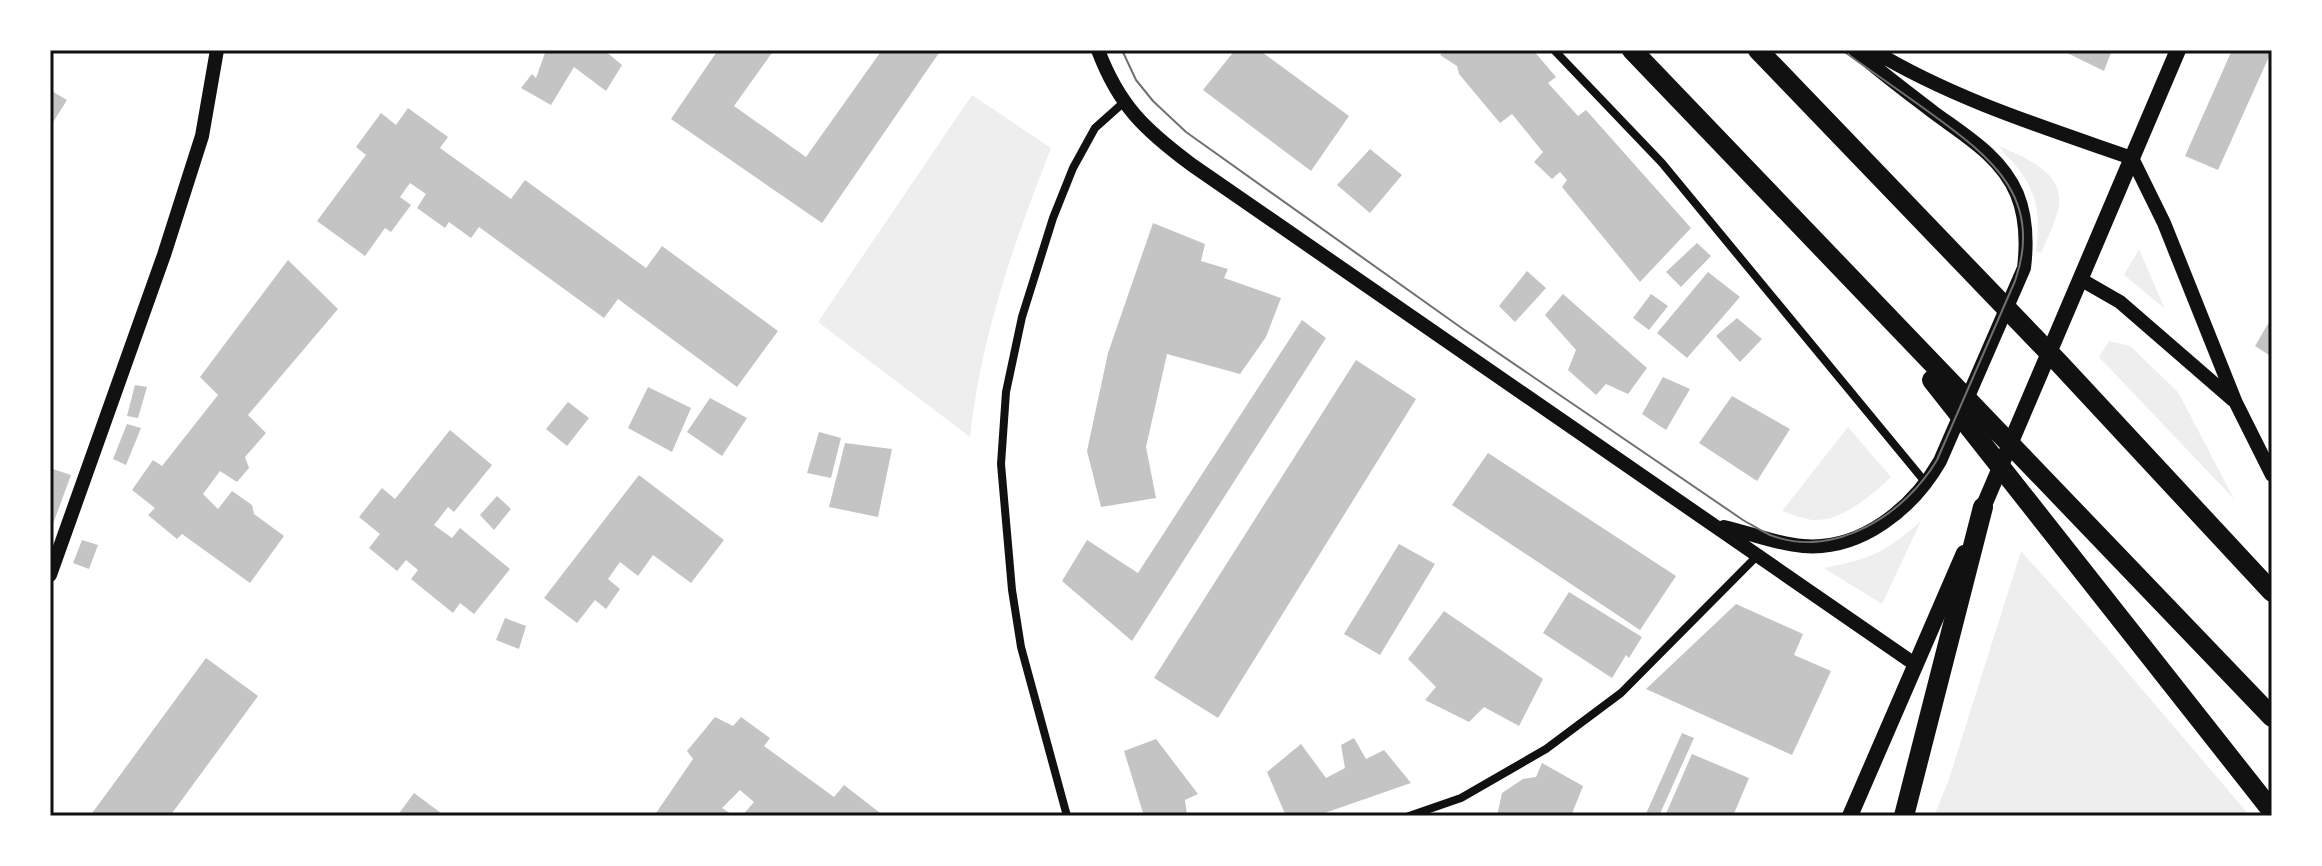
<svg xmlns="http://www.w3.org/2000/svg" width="2322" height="866" font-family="Poppins,sans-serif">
<rect width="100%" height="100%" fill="#fff"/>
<path fill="#eee" d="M972 95 1051 148C1014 243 981 335 970 437L818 322Z
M1999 146C2030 160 2071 175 2056 217 2052 229 2046 241 2041 253L2036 251C2040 221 2039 196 2020 171 2014 162 2004 155 1999 146Z
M2139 249 2165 309 2124 275Z
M2109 341 2130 346 2178 392 2234 499 2099 357Z
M1848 427 1891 477C1872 495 1841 522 1813 520 1803 519 1792 514 1782 511Z
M1921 521 1882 604 1824 568C1870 559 1885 553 1921 521Z
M2021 551 2089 627 2250 816H1934L1948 782Z"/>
<path fill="#c4c4c4" d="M546 50H604L622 65 606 91 574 67 551 105 521 88 532 74 536 78Z
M718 50H774L734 106 806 157 882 50H941L822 223 671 119Z
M1235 50H1259L1349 116 1311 171 1203 90Z
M1446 50H1533L1556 77 1548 83 1578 116 1586 110 1691 228 1640 282 1562 187 1567 180 1560 172 1552 179 1534 162 1543 152 1512 114 1500 123 1459 74 1457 66 1440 55Z
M2061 50H2112L2104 71Z
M2232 50H2272L2218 170 2185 156Z
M50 90 67 100 50 127Z
M408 108 448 137 440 148 511 199 525 180 646 268 662 246 778 331 737 387 618 299 604 318 479 227 471 238 449 222 445 228 417 208 426 194 410 183 400 197 411 205 391 232 385 228 365 256 317 221 366 155 356 147 381 113 396 125Z
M1370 149 1402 175 1370 213 1337 185Z
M1153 223 1205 244 1201 261 1228 269 1224 278 1281 298 1266 337 1240 374 1167 354 1146 447 1156 498 1101 507 1087 451 1108 353Z
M1697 243 1711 256 1681 287 1666 272Z
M288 260 338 309 248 415 266 433 245 457 249 468 237 482 220 471 203 494 218 509 232 491 252 505 254 514 284 536 250 583 182 534 177 539 148 515 155 508 132 490 153 460 162 466 218 395 200 377Z
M1527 271 1546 288 1515 322 1499 306Z
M1708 272 1740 297 1687 358 1657 333Z
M1563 294 1647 368 1628 394 1606 384 1596 395 1568 370 1576 350 1545 315Z
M1651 294 1668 306 1649 330 1633 318Z
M2272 317V357L2255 346Z
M1737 318 1762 339 1740 362 1716 336Z
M1302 320 1326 338 1132 641 1062 581 1087 540 1138 573Z
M1356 360 1416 399 1218 718 1154 678Z
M1663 377 1690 389 1666 430 1642 414Z
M135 385 147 387 138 418 127 416Z
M648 387 691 408 672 452 628 428Z
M1732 396 1790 429 1757 481 1699 443Z
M710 398 747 418 722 456 687 432Z
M568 402 589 418 567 446 546 429Z
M127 424 141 428 126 465 113 459Z
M450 430 492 465 454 512 448 507 434 525 452 538 460 528 510 569 474 614 460 603 453 613 411 579 418 570 406 560 397 571 369 548 380 534 359 517 382 488 395 499Z
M819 432 841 438 831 478 807 473Z
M845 443 892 449 878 517 829 507Z
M1488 453 1676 576 1640 630 1452 505Z
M50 468 71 475 50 532Z
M639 475 724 540 691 583 653 555 638 576 620 562 608 579 620 589 606 609 595 600 577 623 544 598Z
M497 496 511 509 494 530 480 515Z
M82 540 98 545 89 569 73 563Z
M1399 544 1435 564 1380 655 1344 634Z
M1569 592 1642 637 1629 658 1626 655 1612 678 1543 633Z
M1736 604 1803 634 1794 655 1831 671 1792 755 1646 689Z
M1444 611 1543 679 1519 726 1484 707 1469 722 1425 700 1436 687 1408 659Z
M505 618 526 626 519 649 496 640Z
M206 658 258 696 170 816H90Z
M715 717 733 726 741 717 770 738 764 746 834 797 844 785 884 816H742L754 802 740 790 722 808 734 816H654L693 759 687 751Z
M1682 733 1694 738 1659 816H1645Z
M1354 738 1366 759 1384 750 1411 783 1316 816H1286L1267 772 1301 744 1326 778 1345 768 1341 745Z
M1156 739 1198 794 1185 800 1187 816H1144L1124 751Z
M1692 754 1749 778 1733 816H1665Z
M1542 763 1583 786 1571 816H1497L1502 793 1523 779 1536 777Z
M414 793 445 816H397Z"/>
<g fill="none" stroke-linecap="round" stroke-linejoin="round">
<path stroke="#111" stroke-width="8" d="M1554 50 1662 163 1926 483
M1067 816 1021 647 1012 590 1001 464 1006 392 1022 317 1053 218 1073 168 1095 128 1123 103
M1409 816 1461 798 1546 749 1621 693 1757 556"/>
<path stroke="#111" stroke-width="14" d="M1098 50C1119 106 1145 130 1192 165L1916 665
M1872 50C1953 99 2043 127 2132 158L2164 223 2236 403 2272 475
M2080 279 2120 302 2233 400
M1724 527C1750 533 1777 544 1803 546 1861 551 1913 508 1940 461L2024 268C2027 243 2026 216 2017 194 2001 156 1964 135 1933 112 1907 92 1880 72 1855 50
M50 575 164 255 202 136 217 50"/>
<path stroke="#111" stroke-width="16" d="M1979 517 2178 50
M1850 816 1964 553"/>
<path stroke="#111" stroke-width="20" d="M1632 50 2272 717
M1758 50 2060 364 2272 592
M1932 380 2272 811
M1904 816 1983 507"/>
<path stroke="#707070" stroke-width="2" d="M1122 50 1136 80 1153 101 1186 132 1463 329 1743 520C1752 525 1761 531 1770 535 1835 560 1905 514 1937 460L2015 281C2044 199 1992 158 1933 115 1903 93 1872 72 1842 50"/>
</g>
<rect width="2322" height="866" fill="none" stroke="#ffffff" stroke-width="104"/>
<rect x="52" y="52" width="2218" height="762" fill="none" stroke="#111" stroke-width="3"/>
</svg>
